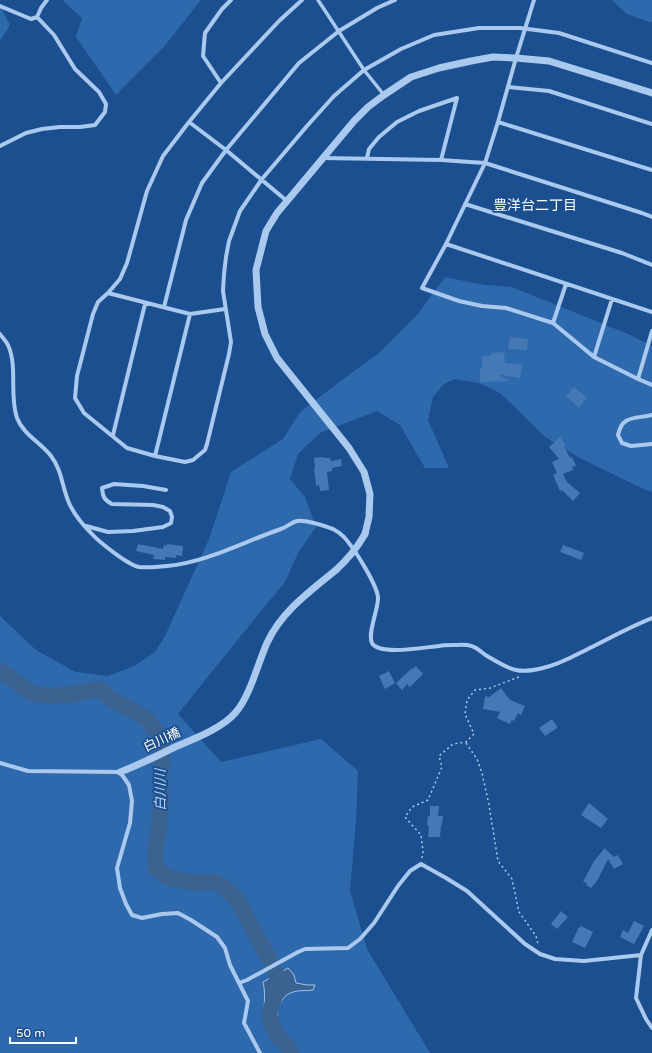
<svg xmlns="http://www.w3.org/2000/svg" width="652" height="1053" font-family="'Varela Round','Noto Sans JP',sans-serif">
<rect width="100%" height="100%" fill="#1b4f8f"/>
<path fill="#2e69ad" d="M65 0H201L163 48 116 95 76 37 82 18 63 1Z
M612 0H652V22H649L627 14Z
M0 5 10 25 2 38 0 40Z
M445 277 484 285 512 287 628 334 652 346V492L641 488 580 458 545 437 500 393 479 383 455 379 444 384 433 397 428 420 449 468H425L400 425 377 411 320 433 298 454 290 479 305 497 316 527 307 540 299 551 285 582 235 643 178 714 221 762 321 739 358 771 356 821 350 891 367 949 430 1053H0V614L2 618 36 650 76 672 108 676 134 666 155 652 165 636 209 539 231 472 283 439 300 412 338 383 380 352 418 314Z"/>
<path fill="#3c6290" stroke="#9cc4f0" d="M288 968 294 975 296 983 307 985H315L313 990C307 991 299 990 293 992 276 997 275 1020 280 1034L272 1036C271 1033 268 1030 267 1027 261 1013 267 997 263 982Z"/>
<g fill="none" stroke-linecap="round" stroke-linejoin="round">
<path stroke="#3c6290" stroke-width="16" d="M0 671C11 676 18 685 28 691 47 701 79 693 99 689L111 699 146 718 156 731 161 741 162 761 160 780 161 794 160 818 155 854V867L169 878 194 883 215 882 228 890 237 899 269 959
M276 973 277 975 276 992 269 1015 276 1034 287 1046 291 1053"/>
</g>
<path fill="#4478b7" d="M510 337 528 339 527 350 508 349Z
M504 352 505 363 522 364 520 378 497 374 510 381 480 382V368H482V356H491V353Z
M574 387 587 398 579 408 566 396Z
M560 437 566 445 564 446 570 458 572 457 576 466 572 467 573 470 563 474 567 482 580 493 573 501 562 490 560 491 553 475 557 473 552 462 559 459 549 447Z
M323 457 324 458H330L331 461 341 459 342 466 332 468V471L327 472 329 490 320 491 319 485 316 486 314 468 315 467 314 458Z
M138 544 163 549 164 545 167 546V544L183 546 182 556 176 555V558L165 557V560L153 559 154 555 136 551Z
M563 545 584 553 581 560 560 552Z
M416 666 423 674 410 687 407 684 402 690 396 683 412 668 413 669Z
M389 671 395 683 385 689 379 676Z
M501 688 510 700 525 706 521 715 518 713 514 721 512 720 510 724 497 718 500 712 483 709 485 696 489 697Z
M552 719 557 726V728L545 736 539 728Z
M589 803 608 819 601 828 581 815Z
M430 806H439L438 816H443L442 825H441L440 837H428L429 826H427L428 816H430Z
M603 847 614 857 618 855 623 864 614 869 608 859 597 881 591 888 586 885 587 883 583 882 594 861 604 849Z
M561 911 568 917 557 929 551 924Z
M634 921 644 926 634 944 620 937 623 930 628 933Z
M581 926 593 932 585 948 572 942 579 927 580 928Z"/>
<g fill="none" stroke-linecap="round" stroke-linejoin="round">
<path stroke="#a9c9ee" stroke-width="1.5" stroke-dasharray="2 3" stroke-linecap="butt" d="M466 743 477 759 482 773 489 805 498 861 512 879 519 912 536 936 538 944
M422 858 423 851 421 835 405 817 412 807 428 800 442 767 439 756 453 744 466 742 474 734 465 714 467 700 475 690 490 688 519 677"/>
<path stroke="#a9c9ee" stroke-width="3.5" d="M318 0 364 70 384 95"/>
<path stroke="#a9c9ee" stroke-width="4" d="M302 0 279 21 221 83 189 122 163 156 147 191 127 263 120 279 108 293 98 302 93 314 77 376 75 398 84 413 127 448 155 456 185 462 193 460 205 450 207 444 229 354 231 342 223 291 224 274 226 257 229 241 240 211 262 179 307 126 334 96 364 70 401 49 434 35 479 28H520L559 33 652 63
M534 0 516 58 498 122 485 163 446 244 422 288 459 301 482 306 506 308 553 323 594 357 638 379 652 385
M0 6 31 19 37 17 41 8 47 0
M221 83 203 56 205 33 222 9 231 0
M508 87 549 91 652 124
M189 122 226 150 287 201
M498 122 652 170
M0 146 26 133 42 129 60 127H80L95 125 105 112 106 104 99 92 75 69 54 35 37 17
M323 158 441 160 485 163 642 213 652 217
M367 158 369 149 379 137 397 122 419 111 457 98 441 160
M465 204 622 253 652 265
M446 244 652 312
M108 293 190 314 225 309
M164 307 186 220 202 183 226 150 299 63 339 31 377 8 395 0
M553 323 566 284
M0 334C2 337 6 341 8 345 18 367 9 395 17 418 23 434 41 443 51 456 62 470 62 487 69 503 74 514 82 524 91 533 99 542 128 565 139 567 149 568 158 567 167 566 207 562 243 542 281 529 287 527 292 522 297 521 307 519 324 526 333 529 337 531 341 534 344 537 354 548 376 583 378 597 379 608 367 633 372 643 379 656 426 647 439 646 444 645 448 645 453 645 459 645 466 644 471 646 477 647 482 653 487 656 496 661 506 668 516 670 524 672 535 670 543 668 562 664 577 654 594 646 613 636 632 626 652 618
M594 357 612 299
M638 379 652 331
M652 415C635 419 622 415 618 435L622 443 631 446 652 444
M113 435 145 304
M155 456 190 314
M86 526 108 532 133 531 163 527 171 523 172 517 170 511 163 507 153 505 112 504C104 500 103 497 102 488L114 484 143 486 166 490
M0 763 28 771 120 772 129 785 132 801 130 823 117 868 120 888 126 904 132 915 142 918 162 914 178 913 191 920 217 937 225 948 230 965 248 1001 244 1023 260 1053
M652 930 641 955 636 998 646 1019 652 1028
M239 983 247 980 298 952 305 949 348 948 360 939 374 923 398 886 410 871 421 864 446 878 467 891 525 944 540 954 555 959 584 961 641 955"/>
<path stroke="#a9c9ee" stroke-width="7" d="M365 534 369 517 370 494 364 472 349 448 277 358 265 334 258 307 256 270 266 231 277 213 354 121 368 107 384 95 411 77 439 68 471 61 493 57 516 58 549 61 652 93
M120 772C139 765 157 756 175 747 194 739 223 728 236 712 250 696 258 663 267 643 281 612 310 591 336 570"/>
<path stroke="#a9c9ee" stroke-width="7" d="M336 570C348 559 357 548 365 534"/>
</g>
<g text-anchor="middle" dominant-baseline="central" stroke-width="3.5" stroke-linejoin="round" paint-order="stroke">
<g font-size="13" fill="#fff" stroke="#1b4f8f">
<text transform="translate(162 740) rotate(-25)">白川橋</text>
</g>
<g font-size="14" fill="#fff" stroke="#1b4f8f">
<text x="535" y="205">豊洋台二丁目</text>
</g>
<g font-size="14" font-style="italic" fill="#b5d3f5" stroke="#1b4f8f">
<text transform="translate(160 790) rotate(-90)">白川川</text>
</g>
</g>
<path d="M10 1037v6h66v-6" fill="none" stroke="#ffffff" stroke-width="2"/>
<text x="16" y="1037" font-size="12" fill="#ffffff" stroke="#1b4f8f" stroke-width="3" paint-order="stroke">50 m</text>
</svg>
